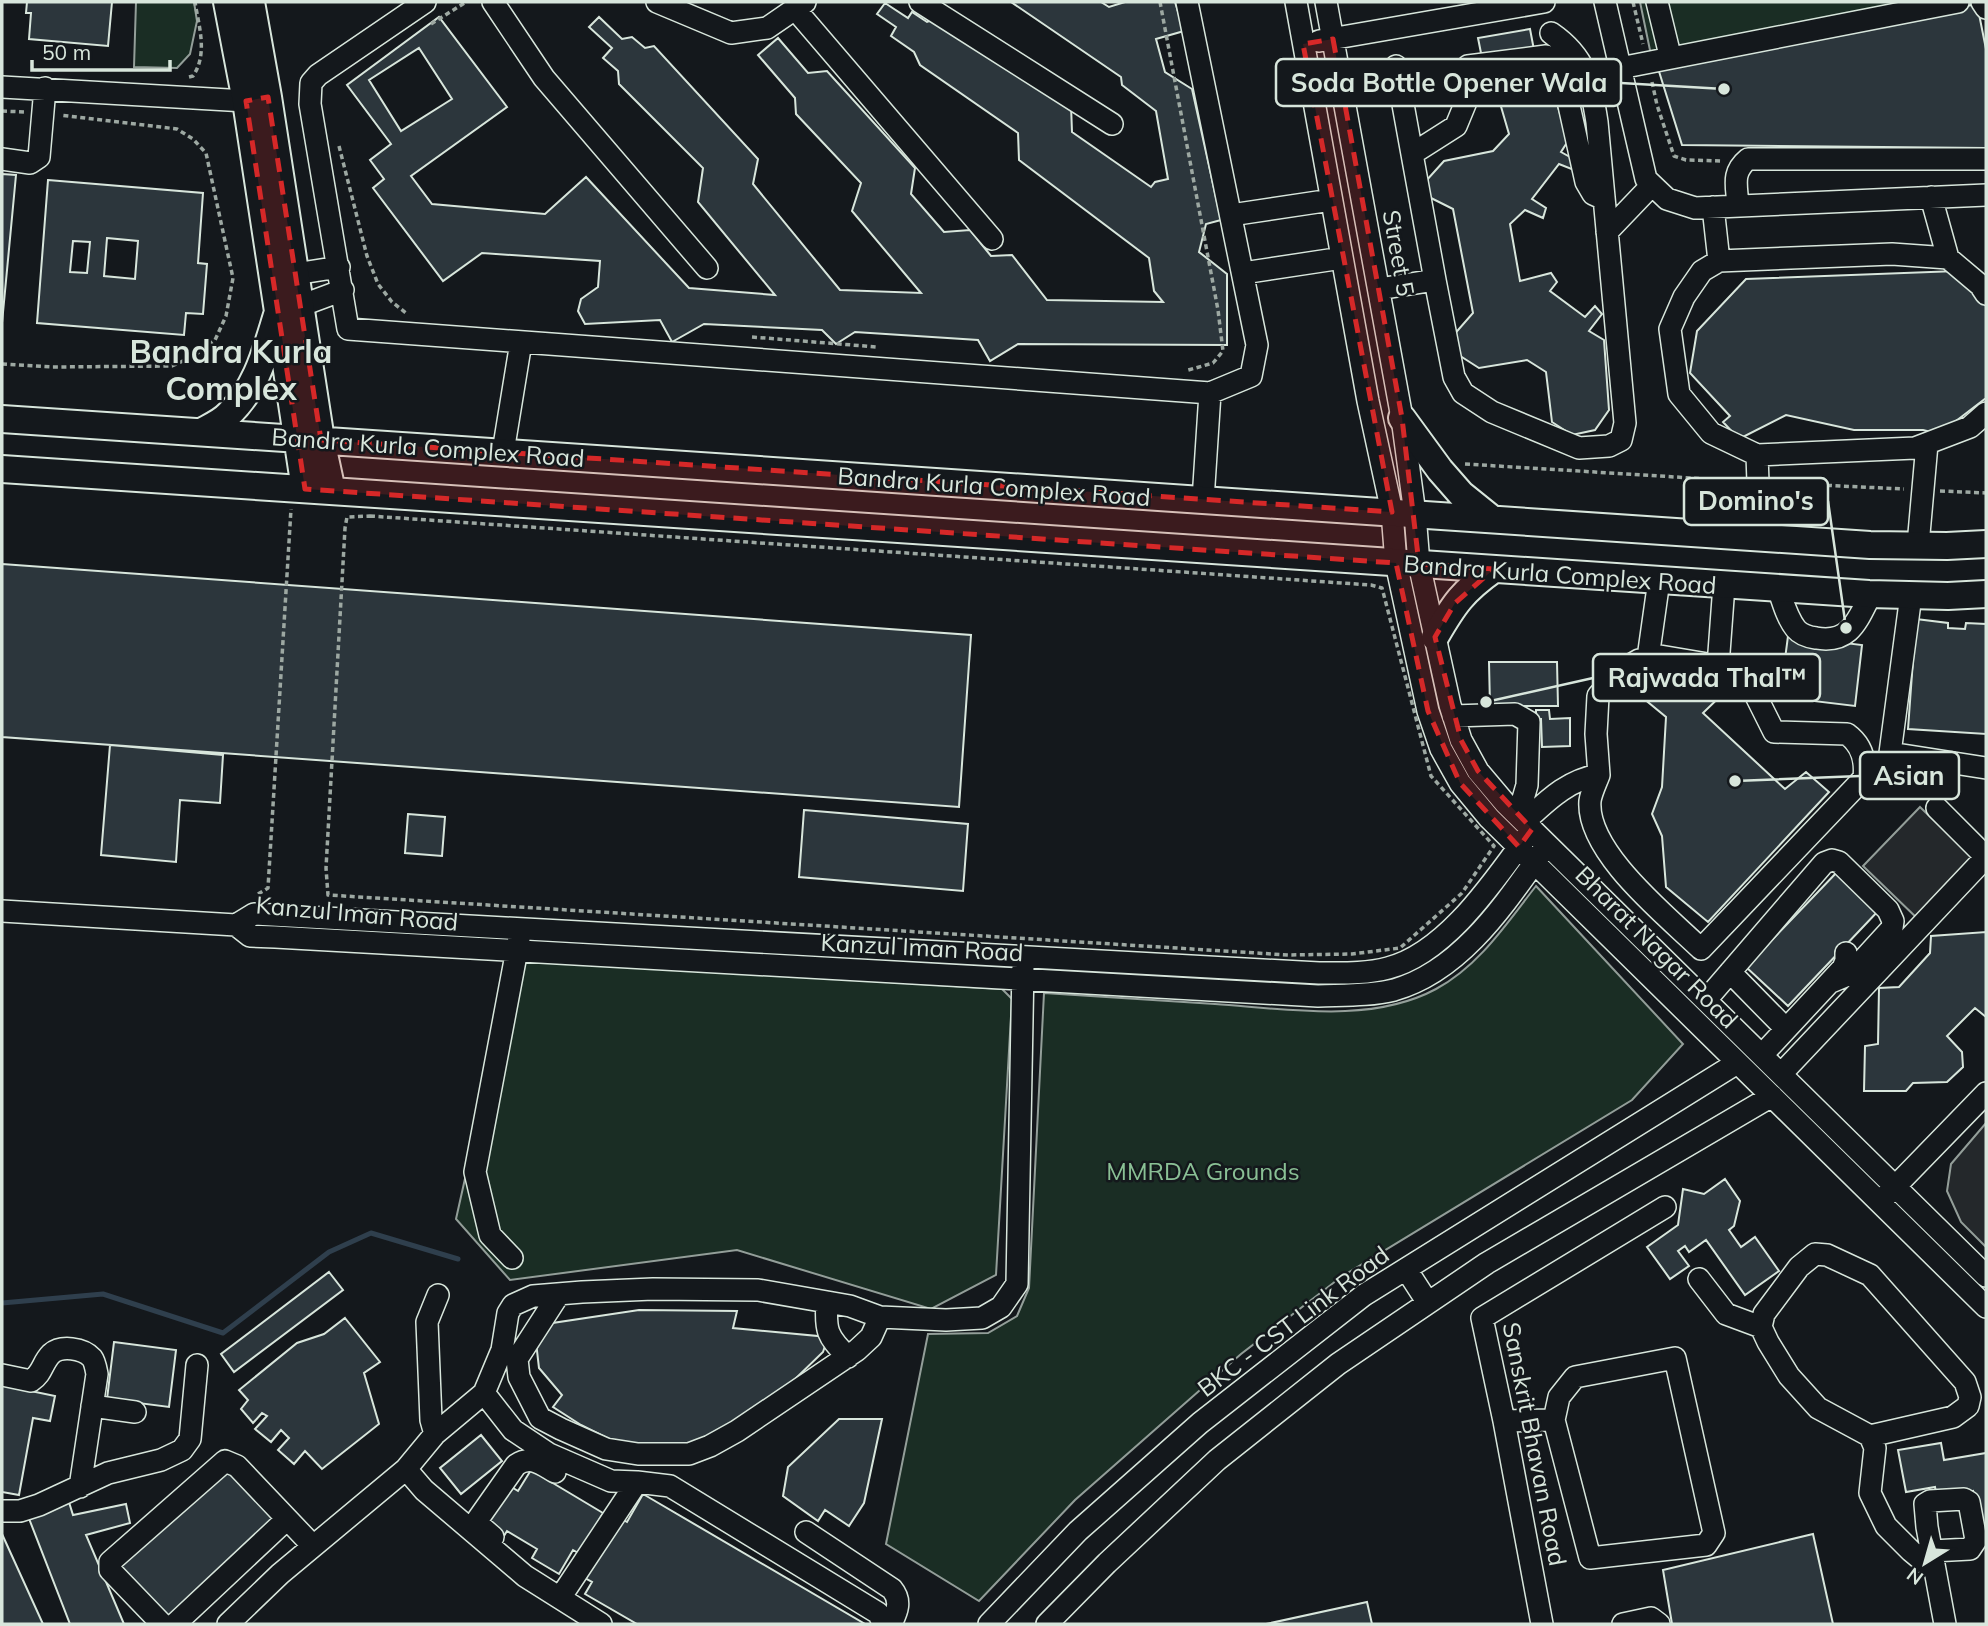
<svg xmlns="http://www.w3.org/2000/svg" width="1988" height="1626" font-family="Mulish,sans-serif">
<rect width="100%" height="100%" fill="#14181c"/>
<path fill="#1a2d24" stroke="#939e99" stroke-width="2" d="M136 2H194L197 21 190 54 177 68 134 67Z
M1640 2H1935L1651 55Z
M1536 886 1683 1044 1632 1100 1341 1277 1241 1354 1075 1500 979 1601 886 1544 928 1334 988 1333 1017 1316 1029 1288 1044 993C1101 997 1158 1000 1215 1004 1286 1009 1371 1024 1436 989 1479 966 1507 923 1536 886Z
M514 959 1002 989 1012 999 996 1275 931 1309 737 1250 510 1280 456 1219Z"/>
<path fill="#24282b" stroke="#939e99" stroke-width="2" d="M1920 807 1977 862 1920 921 1863 866Z
M1986 1123V1247L1961 1222 1947 1191 1951 1164Z"/>
<g fill="none" stroke-linecap="round" stroke-linejoin="round">
<path stroke="#2f3f4d" stroke-width="5" d="M2 1303 103 1294 223 1333 329 1252 371 1233 458 1259"/>
</g>
<path fill="#2c363c" stroke="#d8e6dc" stroke-width="2" fill-rule="evenodd" d="M27 2H112L108 46 29 39 31 13H26Z
M1011 2H1101L1109 7 1125 2H1175L1184 31 1156 39 1165 72 1192 89 1221 220 1206 224 1199 252 1227 274V345L1018 344 990 361 978 340 855 332 836 344 822 330 704 324 672 342 660 320 585 324 578 311 581 299 598 287 600 261 482 253 443 281 373 188 384 179 370 160 391 144 347 85 439 17 507 107 411 176 432 204 545 214 586 177 689 288 775 295 698 202 703 168 619 84 618 71 603 58 612 48 589 27 599 17 622 39 632 37 645 48 654 46 758 159 753 184 840 290 921 293 852 211 861 183 796 114 795 98 758 55 778 38 808 73 827 71 915 168 911 194 944 232 970 230 991 256 1012 255 1047 300 1163 302 1154 291 1149 258 1019 160 1018 133 920 65 914 52 891 36 896 27 877 14 885 3 908 18 912 12 927 22 938 18 1071 105 1072 132 1151 187 1155 182 1168 179 1156 111 1122 85 1121 77ZM419 48 452 99 401 131 369 80Z
M1977 4 1986 49V148L1682 145 1657 65Z
M1530 29 1534 50 1482 58 1478 38Z
M1510 65 1549 76 1568 141 1561 152 1577 161 1574 170 1559 164 1532 199 1546 208 1543 218 1525 210 1510 224 1520 281 1551 273 1557 282 1550 291 1585 317 1595 306 1602 314 1589 331 1604 340 1609 410 1595 430 1572 435 1552 422 1546 372 1527 360 1479 368 1454 352 1451 338 1473 313 1453 209 1429 197 1425 182 1444 161 1493 151 1509 134 1495 86Z
M2 174 16 175 2 323Z
M48 180 203 193 198 263 207 264 203 314 186 313 184 335 37 323ZM107 238 138 241 135 279 104 276ZM73 241 90 242 87 273 70 272Z
M1957 271 1986 306V398L1939 434 1923 430H1854L1786 415 1739 439 1723 422 1730 416 1690 373 1697 331 1746 279Z
M2 564 971 635 959 807 2 737Z
M1916 619 1948 623V628L1965 629 1966 623 1986 624V734L1908 729Z
M1788 636 1862 645 1855 706 1780 697Z
M1489 662H1557L1558 706H1490Z
M1679 668 1704 670 1731 686 1703 713 1785 789 1806 772 1829 792 1708 922 1666 887 1662 836 1652 814 1662 787 1666 717 1632 689 1653 672Z
M1536 710H1549L1550 719 1570 718V746L1542 747 1541 719H1536Z
M110 745 223 755 220 803 180 800 176 862 101 855Z
M804 810 968 824 963 891 799 877Z
M408 814 445 817 442 856 405 853Z
M1839 870 1880 909 1788 1006 1746 967Z
M1986 932V1017L1975 1008 1947 1036 1962 1052 1963 1067 1947 1082 1913 1083 1906 1091H1864L1865 1046 1878 1044 1879 988 1899 987 1930 953 1931 936Z
M1725 1179 1740 1201 1734 1226 1729 1230 1741 1247 1755 1237 1779 1271 1745 1295 1706 1240 1689 1252 1685 1246 1678 1251 1689 1266 1670 1279 1647 1247 1678 1225 1683 1189 1704 1194Z
M329 1272 343 1290 234 1372 221 1354Z
M639 1310 737 1311 733 1328 828 1337 823 1352 792 1382 715 1437 677 1447H642L609 1439 581 1425 553 1407 562 1395 539 1368 536 1342 546 1324Z
M345 1318 380 1362 364 1373 379 1424 322 1469 305 1451 294 1464 278 1450 289 1438 281 1430 271 1442 255 1429 267 1416 262 1413 253 1423 241 1409 248 1400 239 1390 297 1343 324 1334Z
M114 1342 176 1350 169 1407 107 1399Z
M2 1385 55 1396 50 1421 33 1418 19 1495 2 1492Z
M839 1419H882L864 1503 849 1526 825 1510 818 1521 783 1496 788 1467Z
M481 1435 502 1461 461 1494 440 1468Z
M1941 1443 1944 1460 1986 1453V1532L1981 1533 1973 1491 1937 1498 1935 1487 1906 1492 1898 1450Z
M225 1466 275 1521 163 1623 113 1567Z
M531 1470 603 1513 580 1554 573 1550 559 1574 532 1558 537 1549 507 1531 502 1539 480 1525 505 1483 518 1491Z
M643 1494 865 1624H637L585 1594 592 1582 583 1577 618 1517 627 1522Z
M68 1499 73 1515 126 1504 130 1523 86 1535 124 1624H70L28 1516Z
M2 1534 43 1624H2Z
M1813 1534 1833 1624H1672L1663 1570Z
M1367 1602 1372 1624H1266Z"/>
<g fill="none" stroke-linecap="round" stroke-linejoin="round">
<defs>
<path id="minor" d="M425 2 318 75 311 83 310 104 348 329 1210 393 1251 376 1257 345 1187 2
M493 2 544 78 707 268
M657 2 731 33 767 28 805 2
M920 2 1112 124
M1296 2 1368 401 1392 512 1396 563 1428 711 1441 749 1460 783 1489 818 1986 1307
M1326 2 1402 418 1415 514 1419 564 1450 705 1461 740 1478 771 1505 803 1986 1276
M1605 2 1646 179 1667 199 1695 208 1986 195
M1657 2 1668 47
M1982 2 1986 8
M795 9 992 239
M1319 41 1544 2
M1396 66 1412 154
M1620 68 1958 2
M2 87 246 101 259 98
M2 159 30 163 39 157 45 88
M1931 197 1948 258
M1738 206C1737 186 1731 173 1748 159H1986
M1713 207 1719 261
M1231 215 1331 200
M1607 232 1652 185
M1243 273 1342 258
M295 274 339 267
M1435 280 1454 377 1463 393 1492 412 1579 448 1609 446 1621 440 1625 423 1597 122C1591 83 1586 57 1551 33
M1379 289 1435 280 1412 154 1456 126 1468 97 1464 72 1468 66 1546 56 1552 58 1562 74 1586 182 1593 194 1604 199
M1986 294 1980 285 1948 258 1892 254 1719 261 1702 271 1684 297 1670 329 1679 394 1711 433 1757 455 1915 448 1970 427 1986 413
M300 306 343 290
M503 452 521 342
M1757 455 1760 537
M1203 500 1210 393
M1918 545 1927 444
M1778 588C1783 602 1787 618 1796 629 1801 635 1809 637 1816 638 1850 644 1857 621 1871 594
M1911 595 1890 753 1986 768
M1648 658 1659 580
M1718 666 1724 585
M1453 716 1515 714 1529 722 1527 785 1518 816
M1524 822C1547 801 1567 780 1599 775L1596 734 1598 696 1620 671 1639 660 1660 656 1743 670 1774 732 1847 734C1862 745 1866 760 1864 778L1701 949C1667 916 1586 852 1590 801 1591 793 1596 783 1599 775
M2 911 236 925 254 914 1319 973C1342 973 1366 974 1388 968 1448 953 1497 876 1532 829
M236 925 250 936 275 937 1318 996C1343 995 1370 996 1394 990 1461 971 1504 905 1542 852
M1730 972 1786 1029
M1706 1000 1824 863 1832 860 1839 862 1888 910 1893 921 1892 928 1850 974 1831 982
M1762 1055 1843 968 1846 961V953
M1781 1074 1986 857 1937 808
M1886 1196 1986 1093
M512 1258 490 1235 475 1172 519 939
M1406 1269 1428 1303
M1699 1279 1726 1314 1761 1327
M559 1294 517 1359 519 1377 540 1418 561 1429 606 1449 638 1454H689L710 1446 737 1431 857 1350 871 1337 880 1317
M827 1302C825 1330 827 1337 848 1357
M2 1375 31 1381C43 1373 42 1363 51 1354 61 1345 83 1348 92 1358 95 1362 96 1369 97 1374L80 1487
M484 1393 513 1430 549 1454 611 1481 637 1482 670 1486 878 1613 884 1624
M92 1406 135 1412
M1504 1421 1554 1420 1590 1558 1706 1545 1714 1533 1675 1358 1575 1377 1559 1397 1554 1420
M435 1434 484 1393 502 1350 508 1313 513 1305 533 1296 582 1292 653 1289 758 1290 850 1306 880 1317 946 1320 982 1318 1001 1307 1017 1284 1023 966
M1870 1436 1953 1417 1968 1406 1970 1397 1965 1382 1870 1275 1827 1255 1815 1254 1799 1267 1764 1314 1761 1327 1768 1342 1789 1376 1818 1408 1870 1436 1875 1448 1870 1493 1886 1526 1911 1551 1935 1571
M406 1469 424 1490 525 1576 601 1624
M2 1511H20L39 1505 108 1473 161 1460 182 1450 190 1439 197 1365
M806 1532 892 1589C902 1601 897 1612 891 1624
M493 1537 478 1524V1519L516 1465C531 1455 541 1464 555 1472
M1932 1551 1970 1549 1976 1540 1969 1502 1964 1499 1930 1501 1925 1504 1927 1527 1945 1624
M560 1598 637 1482
M162 1624 110 1570V1562L225 1461 237 1466 313 1546
M175 1624 287 1519
M228 1624 280 1574 406 1469 435 1434 431 1420 427 1322 438 1295
M989 1624 1078 1531 1200 1423 1364 1295 1737 1063
M1047 1624 1107 1563 1217 1460 1338 1364 1487 1263 1772 1096
M1542 1624 1504 1421 1482 1318 1665 1207
M1623 1624 1651 1618 1659 1624"/>
<path id="major" d="M227 2 246 101 305 489
M251 2 268 97 321 440 332 491
M1402 418 1440 470 1461 494 1492 519
M2 419 1870 545 1947 546 1986 544
M201 432C210 427 222 422 229 414 257 388 266 350 277 315
M2 469 1869 594 1948 596 1986 594
M1435 637C1454 604 1463 591 1494 569"/>
</defs>
<use href="#minor" stroke="#d8e6dc" stroke-width="24"/>
<use href="#major" stroke="#d8e6dc" stroke-width="30"/>
<path stroke="#9da8a2" stroke-width="3.5" stroke-dasharray="5 3.5" stroke-linecap="butt" d="M1160 2 1218 310 1223 351 1213 363 1185 371
M1633 2 1643 44
M431 24 466 2
M189 77 193 76C208 54 199 27 195 2
M1652 82 1657 105 1674 156 1686 160 1722 161
M2 111 24 112
M339 146 367 256 378 284 392 302 406 313
M752 337 877 347
M2 364 52 367 172 366 194 356 215 340 226 316 233 278 206 153 193 139 177 129 60 115
M1465 464 1740 481
M1776 483 1904 489
M1940 491 1986 493
M370 516 1371 585 1382 588 1431 776 1494 846 1462 893 1400 948 1352 954 1288 955 328 895 326 868 345 528 347 517Z
M258 894 268 888 291 509"/>
<use href="#minor" stroke="#14181c" stroke-width="21"/>
<use href="#major" stroke="#14181c" stroke-width="26"/>
</g>
<path fill="#d62828" fill-opacity="0.2" stroke="#d62828" stroke-width="5" stroke-dasharray="14 9" stroke-linejoin="round" d="M1333 39 1402 418 1419 564 1494 569 1455 603 1435 637 1461 740 1478 771 1532 829 1519 847 1460 783 1428 711 1396 563 305 489 246 101 268 97 321 440 1392 512 1303 44Z"/>
<g text-anchor="middle" dominant-baseline="central" stroke-width="5" stroke-linejoin="round" paint-order="stroke">
<g font-size="24" fill="#d8e6dc" stroke="#14181c">
<text transform="translate(1399 253) rotate(80)">Street 5</text>
<text transform="translate(428 447) rotate(4)">Bandra Kurla Complex Road</text>
<text transform="translate(994 486) rotate(4)">Bandra Kurla Complex Road</text>
<text transform="translate(1560 574) rotate(4)">Bandra Kurla Complex Road</text>
<text transform="translate(357 913) rotate(5)">Kanzul Iman Road</text>
<text transform="translate(922 947) rotate(3)">Kanzul Iman Road</text>
<text transform="translate(1657 947) rotate(45)">Bharat Nagar Road</text>
<text transform="translate(1293 1321) rotate(-37)">BKC - CST Link Road</text>
<text transform="translate(1535 1444) rotate(79)">Sanskrit Bhavan Road</text>
</g>
<g font-size="24" fill="#8ac095" stroke="#14181c">
<text x="1203" y="1171">MMRDA Grounds</text>
</g>
<g font-size="32" font-weight="bold" fill="#d8e6dc" stroke="#14181c">
<text x="231" y="351">Bandra Kurla<tspan x="231" dy="37">Complex</tspan></text>
</g>
</g>
<path fill="none" stroke="#d8e6dc" stroke-width="2.5" d="M1724 89L1621 83M1846 628L1828 501M1486 702L1593 678M1735 781L1860 776"/>
<g fill="#d8e6dc" stroke="#14181c" stroke-width="2.5">
<circle cx="1724" cy="89" r="7"/>
<circle cx="1846" cy="628" r="7"/>
<circle cx="1486" cy="702" r="7"/>
<circle cx="1735" cy="781" r="7"/>
</g>
<g fill="#14181c" stroke="#d8e6dc" stroke-width="2.5">
<rect x="1276" y="59" width="345" height="47" rx="7"/>
<rect x="1684" y="478" width="144" height="47" rx="7"/>
<rect x="1593" y="654" width="227" height="47" rx="7"/>
<rect x="1860" y="752" width="99" height="47" rx="7"/>
</g>
<g font-size="26" text-anchor="middle" font-weight="bold" fill="#d8e6dc">
<text x="1449" y="92">Soda Bottle Opener Wala</text>
<text x="1756" y="510">Domino's</text>
<text x="1707" y="687">Rajwada Thal™</text>
<text x="1909" y="785">Asian</text>
</g>
<rect width="1988" height="1626" fill="none" stroke="#d8e6dc" stroke-width="7"/>
<g transform="translate(1925 1563) rotate(217)" stroke="#14181c" stroke-width="5" paint-order="stroke">
<path d="M0-5L12 26L0 18L-12 26Z" fill="#d8e6dc"/>
<text y="-10" font-size="19" font-weight="bold" text-anchor="middle" fill="#d8e6dc">N</text>
</g>
<path d="M32 60v10h138v-10" fill="none" stroke="#d8e6dc" stroke-width="3.5"/>
<text x="42" y="60" font-size="21" fill="#d8e6dc" stroke="#14181c" stroke-width="5" paint-order="stroke">50 m</text>
</svg>
